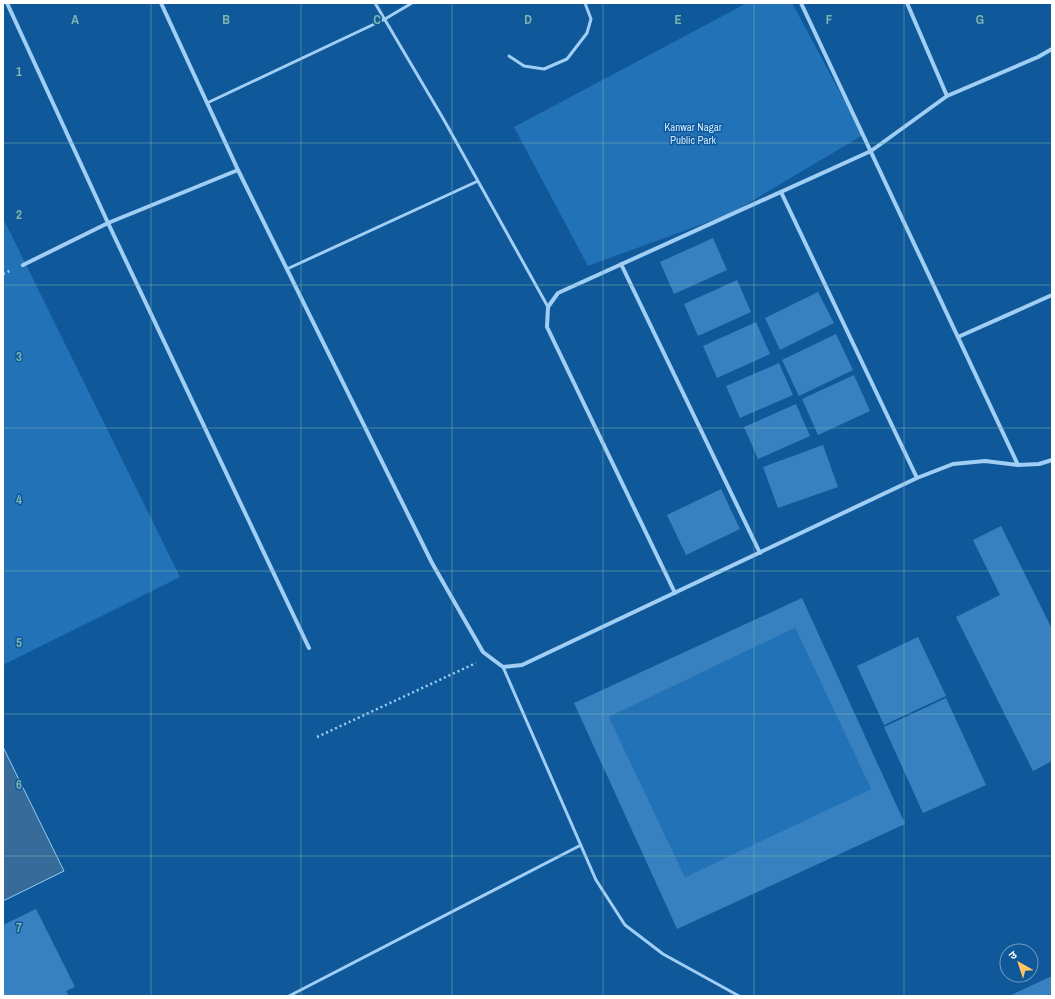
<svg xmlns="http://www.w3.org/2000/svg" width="1055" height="999" font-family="'Archivo Narrow','Noto Sans Devanagari',sans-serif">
<rect width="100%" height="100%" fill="#0f5899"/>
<path fill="#2272b8" d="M747 3H792L863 135 730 214 588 266 514 127Z
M3 218 180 577 3 665Z
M795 628 871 789 685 877 609 717Z"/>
<path fill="#376b9a" stroke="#92cbf8" d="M3 747 64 871 3 901Z"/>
<path fill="#3881c1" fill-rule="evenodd" d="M713 238 727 270 674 294 660 262Z
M737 280 751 312 698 336 684 304Z
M818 292 834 323 780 350 765 318Z
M756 322 770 354 717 378 703 346Z
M836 334 853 370 799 396 782 360Z
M779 363 793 395 740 418 726 386Z
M854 375 870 411 818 435 802 399Z
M796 404 810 436 758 459 744 427Z
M823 445 838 487 778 508 763 467Z
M721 489 740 529 686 555 667 515Z
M1001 526 1052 629V761L1033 771 956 617 1000 595 973 540Z
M802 598 905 824 677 929 574 703ZM795 628 871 789 685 877 609 717Z
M918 637 946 696 884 725 857 666Z
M946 698 986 785 923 813 884 727Z
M36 909 75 987 66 991 69 996H3V925Z
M1052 976V996H1009Z"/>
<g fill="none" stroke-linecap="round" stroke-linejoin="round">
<path stroke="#a1cef5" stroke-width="2.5" stroke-dasharray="2 3" stroke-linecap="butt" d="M3 274 12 270
M317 737 476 663"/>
<path stroke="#a1cef5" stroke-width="3" d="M375 3 444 120 548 307
M509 56 524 66 544 69 567 59 587 33 591 19 585 3
M207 103 385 19 412 3
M287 269 478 181
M503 667 596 880 625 925 663 954 739 996
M289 996 581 845"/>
<path stroke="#a1cef5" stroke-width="4" d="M7 3 108 223 309 648
M161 3 238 170 432 563 483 652 503 667 522 665 917 478 953 464 985 461 1018 465 1039 464 1052 460
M801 3 1018 465
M907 3 947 96
M781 192 917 478
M621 264 760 553
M23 265 108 223 238 170
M958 337 1052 295
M675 593 547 327 548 307 558 293 871 151 947 96 1038 57 1052 49"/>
</g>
<path fill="none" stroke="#7bb4af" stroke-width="1" stroke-opacity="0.55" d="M151 3V996M301 3V996M452 3V996M603 3V996M754 3V996M904 3V996M3 143H1052M3 285H1052M3 428H1052M3 571H1052M3 714H1052M3 856H1052"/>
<g text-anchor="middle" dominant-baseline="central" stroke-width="3" stroke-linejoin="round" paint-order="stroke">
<g font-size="11" fill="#c9e6fe" stroke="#0f5899">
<text x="693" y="127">Kanwar Nagar<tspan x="693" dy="13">Public Park</tspan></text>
</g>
</g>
<g font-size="13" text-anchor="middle" font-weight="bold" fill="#7bb4af" stroke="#0f5899" stroke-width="3" stroke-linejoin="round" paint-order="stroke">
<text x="75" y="24">A</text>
<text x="226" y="24">B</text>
<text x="377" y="24">C</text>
<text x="528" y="24">D</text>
<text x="678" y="24">E</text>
<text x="829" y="24">F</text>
<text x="980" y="24">G</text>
<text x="19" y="76">1</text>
<text x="19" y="219">2</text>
<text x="19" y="361">3</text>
<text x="19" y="504">4</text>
<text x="19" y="647">5</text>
<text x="19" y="789">6</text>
<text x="19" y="932">7</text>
</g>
<rect width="1055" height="999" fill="none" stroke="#ffffff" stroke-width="8"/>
<g transform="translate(1019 963) rotate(321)"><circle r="19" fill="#0f5899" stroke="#6f9bc2"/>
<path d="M0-3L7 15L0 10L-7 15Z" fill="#ffc564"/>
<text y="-6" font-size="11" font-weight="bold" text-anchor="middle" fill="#ffffff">उ</text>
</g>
</svg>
